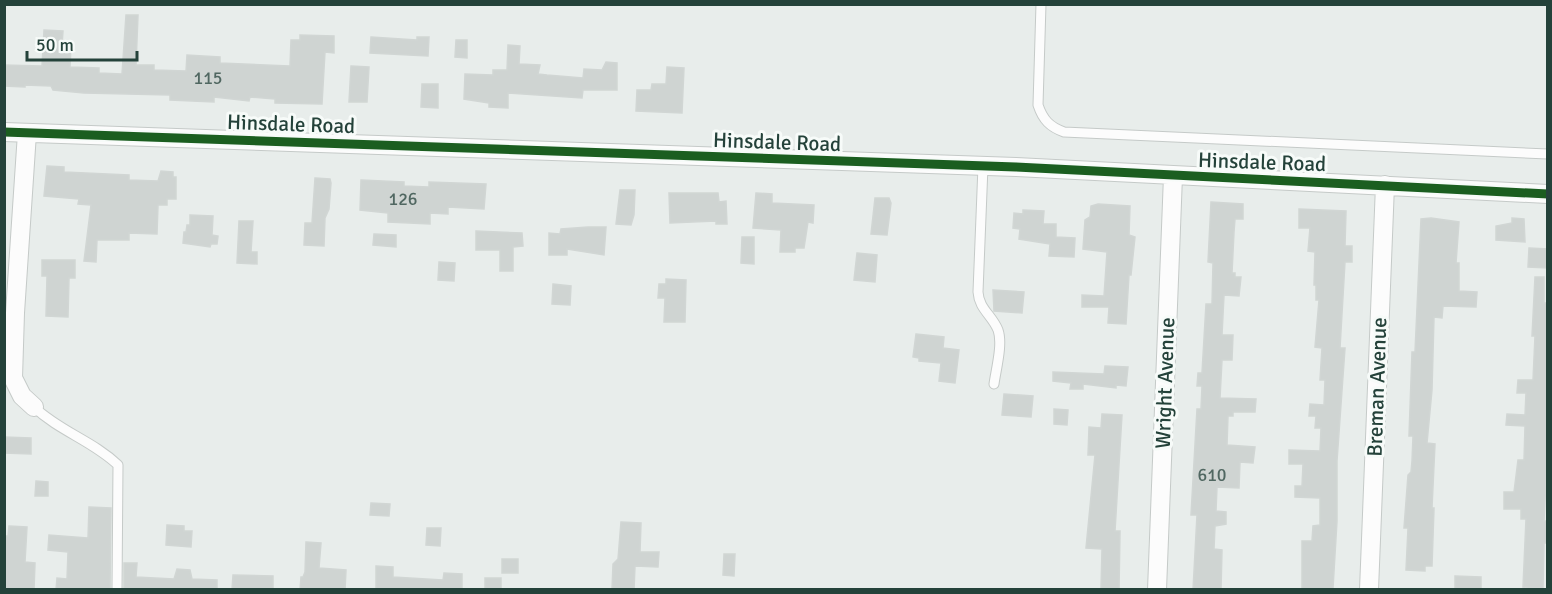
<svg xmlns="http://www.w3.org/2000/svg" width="1552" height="594" font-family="Signika,sans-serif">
<rect width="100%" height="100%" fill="#e8edeb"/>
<path fill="#cfd4d2" stroke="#d1d6d4" stroke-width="1.5" d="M126 15H138L136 65H154V70L186 71 187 55 220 57V63L290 66 291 40H300V35L334 36V53L325 52 322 104 275 103V99L250 97 249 101 214 97V102L170 100V95L84 93 53 90 51 86 25 85V87L4 86V65L42 66 44 30 63 31 62 45 71 46 70 67 99 68V73L122 74Z
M371 37 417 40V37H429L428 56 370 53Z
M456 40H467V58L455 57Z
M508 45 520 46 519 64 540 65 538 74 547 75 583 78 584 69 602 70 606 62 617 63V90H583L582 98 508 93V108L489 107V103L464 99 465 74 493 75V70H507Z
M351 66 369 67 367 102H349Z
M667 67 684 68 682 113 636 111 637 90H651L652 84H666Z
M422 84H438V108L421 107Z
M47 166 64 167V172L129 175V180L158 181 161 171 173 172V177H176V199H167V205H158L157 234 129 233V240H97L96 262 84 261 91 205 78 204 79 199 44 196Z
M315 178 330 179 331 183 329 209 325 218 324 246 304 245 305 223H312Z
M361 180 404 182V186L429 187V182L486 184 484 209 448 207V214L430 213V224L388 222V213L360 210Z
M620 190H635L634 215 631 225 616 224Z
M669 193H718L719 202 726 201 727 224H716V221L670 223Z
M756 193 772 194V203L814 205 813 223 808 222 804 248H795V252H780L781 230 753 228Z
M875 198H889L891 203 887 235 871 234Z
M1211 202 1243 204V219H1235L1234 232 1232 273H1235V277H1241L1239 296 1224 295 1222 335H1233L1232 360H1222L1220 398 1256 399 1255 412H1233V416H1228L1227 445 1255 447 1253 463 1240 462 1239 488 1217 487 1216 511 1226 512V524L1215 526 1214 549 1222 550 1221 590H1193L1197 515H1191L1197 409H1201L1202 386H1197L1198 373H1202L1206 304H1212L1213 263 1208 262Z
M1098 204 1130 206 1129 235 1135 237 1131 275H1129L1126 324 1108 323 1109 307H1082V295L1104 296 1107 252 1083 249 1085 220 1090 217 1091 206Z
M1299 209 1346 211 1345 246H1352V262H1345L1340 348H1345L1337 461V521L1333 588 1328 590H1302V541H1312L1313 526 1320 525V498L1295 497V486H1302L1303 464H1289V450L1320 451 1321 428H1315L1316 416H1309L1310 404 1324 405 1325 380H1320L1322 348 1315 347 1319 300H1316V285H1314L1315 252 1308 251 1310 228H1299Z
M1023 210 1044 211 1043 224H1056V237L1075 238 1074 257 1049 256 1050 244 1019 239 1020 229 1013 228 1014 213 1023 214Z
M190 215 213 216 212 235 218 236 217 244H211L210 247 183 243 184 232H186L187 225H190Z
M1431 218 1459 222 1456 263H1459V291L1477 292 1476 307 1443 306 1442 318 1434 317 1432 390 1427 443 1435 444 1432 508H1434L1432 566H1425V571L1406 570 1408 528H1404L1408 475 1411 472 1412 461 1413 436H1409L1412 352H1415L1421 219Z
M1512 218 1524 219 1525 242 1496 240V226L1512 223Z
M239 221H253L251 252H257V264L237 263Z
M588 227H606L604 255 567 249V255H549V233L560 234 561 229Z
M476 231 522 233 523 246 513 247V271H500V250H476Z
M374 234 396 235V247L373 245Z
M742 237H754V264L741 263Z
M1529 248 1548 249V268L1528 267Z
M857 253 877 255 875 282 854 280Z
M42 260H75V278H69L68 317 46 316 47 276H42Z
M439 262 455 263 454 281 438 280Z
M1535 277H1544V303H1548V441L1544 521H1548V527L1547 543H1544L1543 588 1523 587 1526 519H1521V509H1504V492H1514L1518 460H1524L1525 426 1506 425 1507 414 1525 415 1526 393H1517L1518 380H1533L1535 336H1532Z
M666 279 686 280 685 322H664L665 298H658L659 284H666Z
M553 284 571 286 570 305 552 304Z
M993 290 1024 292 1022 313 994 311Z
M916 334 944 337 943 348 959 350 955 383 939 381 941 363 919 361V358L913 357Z
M1105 366 1128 367 1126 386 1116 385V388L1083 384V389H1070L1071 383 1053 381V372L1104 374Z
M1004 394 1033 396 1031 417 1002 415Z
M1054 409 1068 410 1067 425 1054 424Z
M1102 414 1122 415 1115 531H1120L1119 590 1101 589 1102 549 1086 548 1095 455H1088L1089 427 1101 428Z
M4 437 31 438V454L4 453Z
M36 481 48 482V496H35Z
M371 503 390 504 389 516 370 515Z
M89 507 111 508 110 590H56L57 578 67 579 68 552 48 550 49 535 88 538Z
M621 522 641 523 640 552H659L658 567 635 566 634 590H612L613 564 618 559Z
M167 525 184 526V531H192L191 547 166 545Z
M9 526 27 527 25 562 35 563 34 590H4V536H8Z
M427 528H441L440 546 426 545Z
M306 542 321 543 319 568 346 570 345 590H300L301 577H303L305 572Z
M724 554H735L734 576 723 575Z
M502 559H518V573H502Z
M124 563H137L136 577 174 579 177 569 190 570 192 579 217 580V590H124Z
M376 566 393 567V577L443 580 444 573 462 574V590H376Z
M233 575 273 576V588L232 590Z
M1455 576 1481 577V590H1455Z
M485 578H501V590H485Z"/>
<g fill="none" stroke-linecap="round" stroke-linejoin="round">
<defs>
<path id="service" d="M1041 4 1038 105C1043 120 1050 127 1064 132L1548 154
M983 166 978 292C979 309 992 315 998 330 1003 344 996 369 994 384
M34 407C59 431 93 441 118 465L117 590"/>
<path id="minor" d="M4 132 1016 167 1548 194
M27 133 15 313 13 378 22 396 34 407
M1157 590 1173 176
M1369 590 1385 185"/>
</defs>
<use href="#service" stroke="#c5cac8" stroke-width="11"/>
<use href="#minor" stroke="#c5cac8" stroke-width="20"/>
<use href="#service" stroke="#fcfcfc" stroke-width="9"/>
<use href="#minor" stroke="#fcfcfc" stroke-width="18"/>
<defs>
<path id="cycleway" d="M4 132 1016 167 1548 194"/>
</defs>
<use href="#cycleway" stroke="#f7fbf9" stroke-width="13"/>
<use href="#cycleway" stroke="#1b5e20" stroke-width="9"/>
</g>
<g text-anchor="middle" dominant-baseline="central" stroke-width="6" stroke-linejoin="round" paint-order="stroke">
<g font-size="18" fill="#506761">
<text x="208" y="78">115</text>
<text x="403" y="199">126</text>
<text x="1212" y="475">610</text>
</g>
<g font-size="21" fill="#24423a" stroke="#f7fbf9">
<text transform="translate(291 124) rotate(2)">Hinsdale Road</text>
<text transform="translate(777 142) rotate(2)">Hinsdale Road</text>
<text transform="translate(1262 162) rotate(2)">Hinsdale Road</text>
<text transform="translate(1165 383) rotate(-88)">Wright Avenue</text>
<text transform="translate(1377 387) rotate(-88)">Breman Avenue</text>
</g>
</g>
<rect width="1552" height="594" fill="none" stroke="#24423a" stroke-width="12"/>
<path d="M27 51v9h110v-9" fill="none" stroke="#24423a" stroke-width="3"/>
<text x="36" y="51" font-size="18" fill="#24423a" stroke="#f7fbf9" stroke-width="4.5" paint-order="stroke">50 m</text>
</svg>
